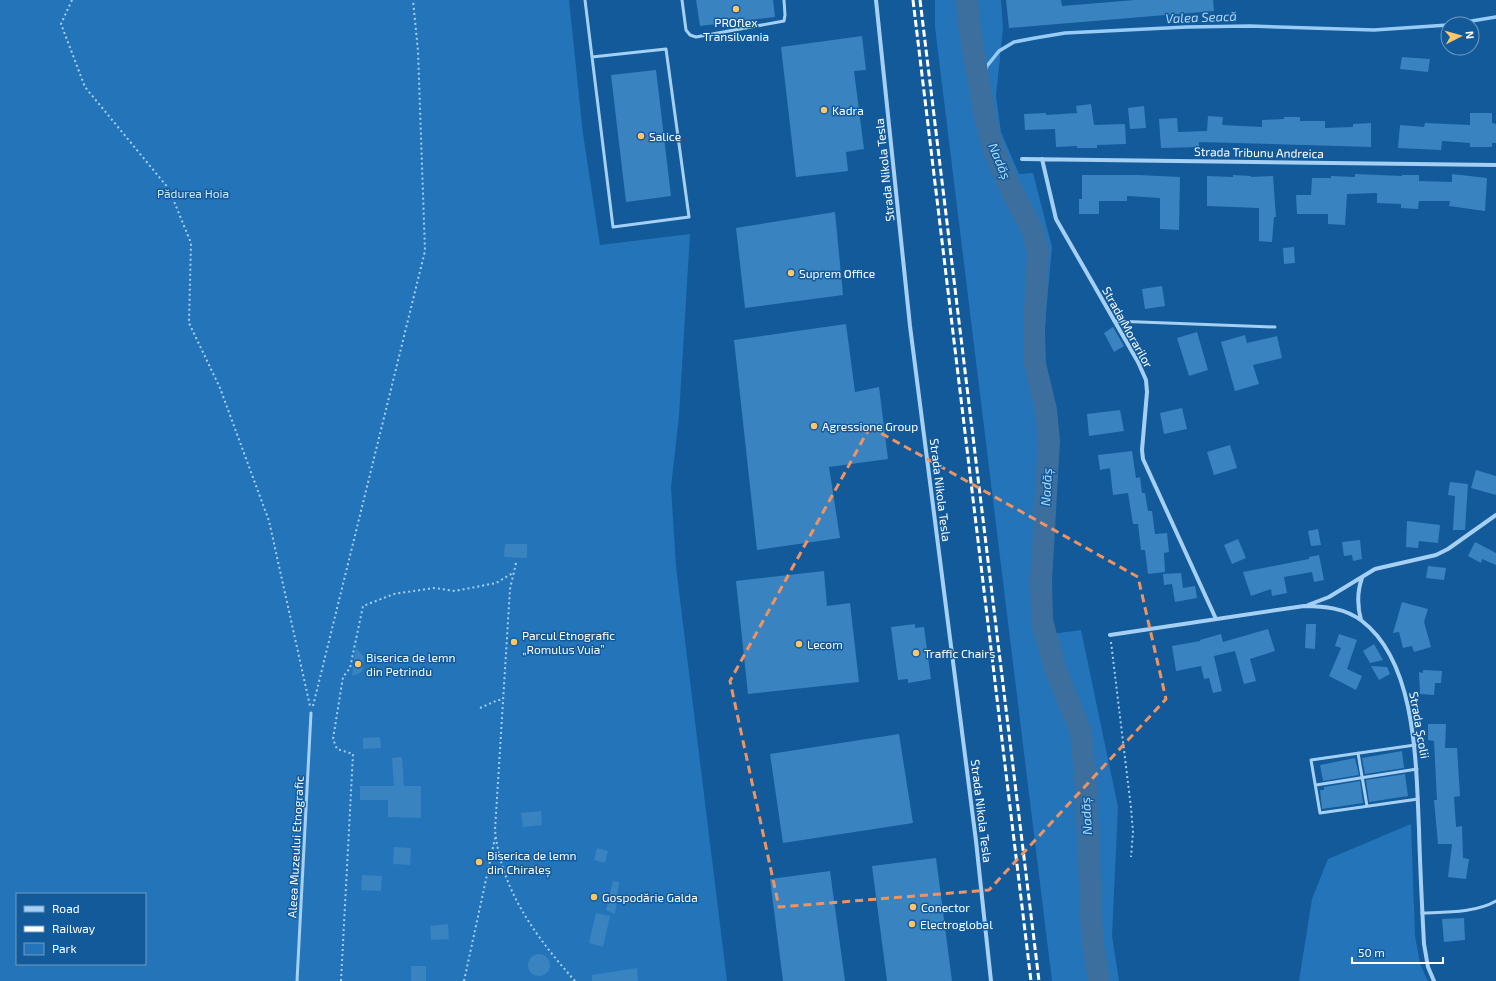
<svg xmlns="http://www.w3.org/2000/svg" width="1496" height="981" font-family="'Exo 2',sans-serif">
<rect width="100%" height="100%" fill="#125a9a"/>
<path fill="#2474b9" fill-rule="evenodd" d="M0 0H569L583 134 600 245 690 234 679 416 671 487 676 567 727 981H0ZM17 894H145V964H17Z
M935 0H1001L1003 28 996 96 1001 132 1019 174 1033 173 1052 247 1042 358 1053 423 1056 467 1048 587 1052 634 1081 630 1118 807 1112 936 1119 981H1052L935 27Z
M1411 824 1415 936 1420 964 1428 981H1299L1312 899 1328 859Z"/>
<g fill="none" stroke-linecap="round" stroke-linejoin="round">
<path stroke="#97ccf7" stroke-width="3.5" d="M1453 24 1496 17
M980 87 987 66 999 51 1014 42 1035 38 1065 33 1187 27 1250 26 1374 30 1448 25"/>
<path stroke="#3d6f9e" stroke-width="22" d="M967 0 970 31 985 118 995 153 1010 188 1032 229 1038 251 1034 332 1035 364 1046 410 1049 441 1041 581 1042 621 1055 668 1081 733 1086 787 1092 938 1099 981"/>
</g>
<path fill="#3a83c1" d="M696 0H773L775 17 700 26Z
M1006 0H1061L1062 6 1135 0H1213L1214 11 1009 28Z
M862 36 866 70 854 71 864 149 846 152 848 171 796 177 781 47Z
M1402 57 1430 59 1428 72 1400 69Z
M656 70 671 196 626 202 611 75Z
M1091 104 1094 125 1125 124 1126 144 1097 145V148H1077V146L1056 147 1055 129 1025 130 1024 114 1046 113V115L1077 113 1076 106Z
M1144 106 1146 128 1130 129 1128 108Z
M1470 113H1492V123L1496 124V143H1492V147H1470V143L1442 141 1441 150 1398 148 1400 125 1424 127 1425 123 1470 125Z
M1208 116 1223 117 1222 125 1262 127V120L1284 119V117H1300V121H1325V128L1353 127V124L1371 123V147L1199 142V147L1161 148 1159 119 1177 118 1178 132 1207 131Z
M1355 174 1402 176V175H1419V181L1452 182V174L1487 178 1485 211 1449 206 1450 201H1419L1418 209 1401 208V204L1377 203V193L1347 194 1345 225 1328 224V214H1297L1296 195H1311L1312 178H1331V176L1355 177Z
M1082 175H1138L1180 177 1179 230 1160 229V198L1127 196V201H1099V214H1079V199H1082Z
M1233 175 1251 176V177L1273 176 1276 217H1274L1272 242 1259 241V208L1207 206V176L1233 177Z
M835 212 843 295 745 308 736 228Z
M1294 247 1295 263 1284 264 1283 248Z
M1162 286 1165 306 1145 309 1142 289Z
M846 324 855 392 879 387 888 459 829 467 840 538 757 550 734 340Z
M1113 327 1124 346 1114 352 1104 333Z
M1197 332 1208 370 1189 376 1177 338Z
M1245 335 1247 343 1277 336 1282 358 1253 365 1259 384 1235 391 1221 342Z
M1182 408 1187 429 1164 434 1160 413Z
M1120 410 1124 431 1089 436 1087 414Z
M1230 445 1237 468 1214 475 1207 452Z
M1132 451 1136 478 1140 477 1142 493H1145L1148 511H1152L1155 534 1167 533 1169 552 1164 553 1165 572 1148 574 1145 550H1141L1138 524H1133L1128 493 1113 495 1110 468 1100 470 1098 455Z
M1476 470 1496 476V495L1471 488Z
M1450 482 1468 484 1465 530H1453L1455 496 1448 495Z
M1407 521 1440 525 1438 543 1419 541 1418 548 1406 547Z
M1318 529 1321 545 1311 546 1308 531Z
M1238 539 1246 558 1232 564 1224 545Z
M1360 540 1362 559 1353 561 1352 555 1344 556 1342 542Z
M1475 542 1496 553V565L1482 559 1481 563 1468 556Z
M505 544H527V558L504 557Z
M1319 555 1324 580 1314 582 1312 572 1284 577 1287 593 1272 596 1271 589 1251 596 1243 572 1309 559V557Z
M1428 566 1446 568 1444 580 1426 578Z
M824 571 827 606 850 603 859 682 748 694 736 581Z
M1181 573 1183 588 1195 586 1197 598 1175 602 1172 584 1164 585 1163 574Z
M1402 602 1428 609 1424 622 1431 647 1414 652 1412 646 1403 648 1399 632 1393 633Z
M915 624V628L924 627 931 679 908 683V679L898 680 891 627Z
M1306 624H1316L1315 649 1305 648Z
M1268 629 1275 651 1250 659 1256 681 1244 684 1235 651 1214 656 1222 691 1213 693 1209 678 1204 679 1201 666 1176 671 1172 646 1200 641V640L1221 634 1223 642Z
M1339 634 1357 640 1347 669 1362 676 1356 690 1329 676 1341 648 1335 646Z
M1374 644 1383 660 1370 663 1363 651Z
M356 648 364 657 362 672 352 676Z
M1371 666 1387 667 1390 674 1379 680Z
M1423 670 1442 671 1441 683H1435L1434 695 1420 694 1419 672 1423 673Z
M1428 724H1446L1445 748H1457L1460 796 1454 797 1456 827 1462 826 1463 858 1469 859 1466 879 1448 877 1452 844H1438L1434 800H1437L1434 741 1428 740Z
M899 734 913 823 783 843 770 754Z
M380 737 381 748 363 749V738Z
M1402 751 1404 768 1365 774 1362 758Z
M402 757 404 786H421V818L388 817V800H360V786H394L392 758Z
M1355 758 1359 775 1323 781 1320 765Z
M1405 774 1408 796 1369 802 1366 780Z
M1360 781 1363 803 1322 809 1320 790H1324V787Z
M541 811 542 825 523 827 521 813Z
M394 847 411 848 410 865 393 864Z
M597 848 608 851 605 863 594 860Z
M936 858 952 981H887L872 866Z
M830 871 845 981H783L770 879Z
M362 875 382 876 381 891 361 890Z
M613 881 619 882 615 914 606 910Z
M596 913 610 916 603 947 589 943Z
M1464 918 1465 940 1444 942 1442 919Z
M448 924 449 939 431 940 430 926Z
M528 965a11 11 0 1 1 22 0a11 11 0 1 1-22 0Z
M411 966H426V981H411Z
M637 968 638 981H592V975Z"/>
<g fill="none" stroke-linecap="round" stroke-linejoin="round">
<path stroke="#a5d0f4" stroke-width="2" stroke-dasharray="2 3" stroke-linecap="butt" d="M72 0 61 24 85 87 169 189 191 243 189 323 220 388 269 521 310 706
M516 563 510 589 495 830C501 890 536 937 575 981
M1111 642 1131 808 1133 832 1131 857
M313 706 425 251 418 51 413 0
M480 708 498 700H503
M341 981 353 754 337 749 333 739 343 677 350 668 363 606 394 594 434 588 455 591 496 583 513 573
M464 981 495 838"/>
<path stroke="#a5d0f4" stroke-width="3" d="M585 0 613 227 689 217 666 49 592 57
M682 0 686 30 690 35 696 37 784 21 785 15 784 0
M1114 321 1275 327
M1415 745 1311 760 1320 813 1418 799
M1358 753 1367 806
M1316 785 1417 769
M1422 913C1446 912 1475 913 1496 901
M297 981 311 713"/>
<path stroke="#a5d0f4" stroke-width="4" d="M876 0 910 326 976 841 991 981
M1022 159 1496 165
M1042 159 1056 219 1138 362 1146 380 1147 392 1142 450 1143 459 1216 619
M1308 605 1329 597 1375 569 1436 555 1448 549 1496 515
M1361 620C1357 605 1357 592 1362 578
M1110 635 1304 606C1324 606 1345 608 1362 621 1417 663 1416 766 1419 829 1420 867 1422 906 1424 944L1428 967 1434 981"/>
<path stroke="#fff" stroke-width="3" stroke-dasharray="7 3" stroke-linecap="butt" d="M913 0 1031 981
M920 0 1039 981"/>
</g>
<path fill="none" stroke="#f09361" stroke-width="3" stroke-dasharray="8 5" stroke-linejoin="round" d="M870 427 1138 577 1166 699 989 890 779 907 730 681Z"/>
<g fill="#ffc668" stroke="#125a9a" stroke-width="1.5">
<circle cx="736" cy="9" r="4"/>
<circle cx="824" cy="110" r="4"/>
<circle cx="641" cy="136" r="4"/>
<circle cx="791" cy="273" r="4"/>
<circle cx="814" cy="426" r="4"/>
<circle cx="514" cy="642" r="4"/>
<circle cx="799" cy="644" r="4"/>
<circle cx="916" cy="653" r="4"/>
<circle cx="358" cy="664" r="4"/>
<circle cx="479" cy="862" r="4"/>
<circle cx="594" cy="897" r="4"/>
<circle cx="913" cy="907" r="4"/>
<circle cx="912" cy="924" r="4"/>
</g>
<g text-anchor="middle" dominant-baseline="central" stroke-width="3" stroke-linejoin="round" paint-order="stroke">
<g font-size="12" fill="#fff" stroke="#125a9a" text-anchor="start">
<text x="736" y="22" text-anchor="middle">PROflex<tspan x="736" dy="14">Transilvania</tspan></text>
<text x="832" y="110">Kadra</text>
<text x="649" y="136">Salice</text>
<text x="799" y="273">Suprem Office</text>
<text x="822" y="426">Agressione Group</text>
<text x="522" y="635">Parcul Etnografic<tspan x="522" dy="14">„Romulus Vuia”</tspan></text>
<text x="807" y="644">Lecom</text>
<text x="924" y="653">Traffic Chairs</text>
<text x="366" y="657">Biserica de lemn<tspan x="366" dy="14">din Petrindu</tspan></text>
<text x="487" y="855">Biserica de lemn<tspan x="487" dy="14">din Chiraleș</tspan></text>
<text x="602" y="897">Gospodărie Galda</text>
<text x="921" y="907">Conector</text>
<text x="920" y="924">Electroglobal</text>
</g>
<g font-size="12" fill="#fff" stroke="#125a9a">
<text transform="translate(1259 152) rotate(1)">Strada Tribunu Andreica</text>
<text transform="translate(884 170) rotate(-96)">Strada Nikola Tesla</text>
<text transform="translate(1128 327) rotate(61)">Strada Morarilor</text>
<text transform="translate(941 490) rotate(83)">Strada Nikola Tesla</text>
<text transform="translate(1420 725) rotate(80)">Strada Școlii</text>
<text transform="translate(982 811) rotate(83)">Strada Nikola Tesla</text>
<text transform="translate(295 847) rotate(-87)">Aleea Muzeului Etnografic</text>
</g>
<g font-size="12" fill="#cde8fe" stroke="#125a9a">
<text x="193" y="193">Pădurea Hoia</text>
</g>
<g font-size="13" font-style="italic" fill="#b1d9fa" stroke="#125a9a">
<text transform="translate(1201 17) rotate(-2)">Valea Seacă</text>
<text transform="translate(1000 161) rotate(67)">Nadăș</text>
<text transform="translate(1046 487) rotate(-87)">Nadăș</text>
<text transform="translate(1086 816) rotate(-93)">Nadăș</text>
</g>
</g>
<rect x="16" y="893" width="130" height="72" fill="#125a9a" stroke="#719cc2"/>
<rect x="24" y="906" width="20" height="6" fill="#a5d0f4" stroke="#719cc2"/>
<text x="52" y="913" font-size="12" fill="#ffffff">Road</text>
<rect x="24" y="926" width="20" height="6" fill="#ffffff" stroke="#719cc2"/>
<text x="52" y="933" font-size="12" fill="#ffffff">Railway</text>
<rect x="24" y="943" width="20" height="12" fill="#2474b9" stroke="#719cc2"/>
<text x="52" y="953" font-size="12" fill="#ffffff">Park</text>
<g transform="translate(1460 36) rotate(84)"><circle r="19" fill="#125a9a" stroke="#719cc2"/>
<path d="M0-3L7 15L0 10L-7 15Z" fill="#ffc668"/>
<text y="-6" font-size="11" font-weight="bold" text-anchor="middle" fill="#ffffff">N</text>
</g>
<path d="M1352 957v6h91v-6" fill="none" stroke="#ffffff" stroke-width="2"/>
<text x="1358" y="957" font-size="12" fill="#ffffff" stroke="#125a9a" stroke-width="3" paint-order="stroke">50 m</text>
</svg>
